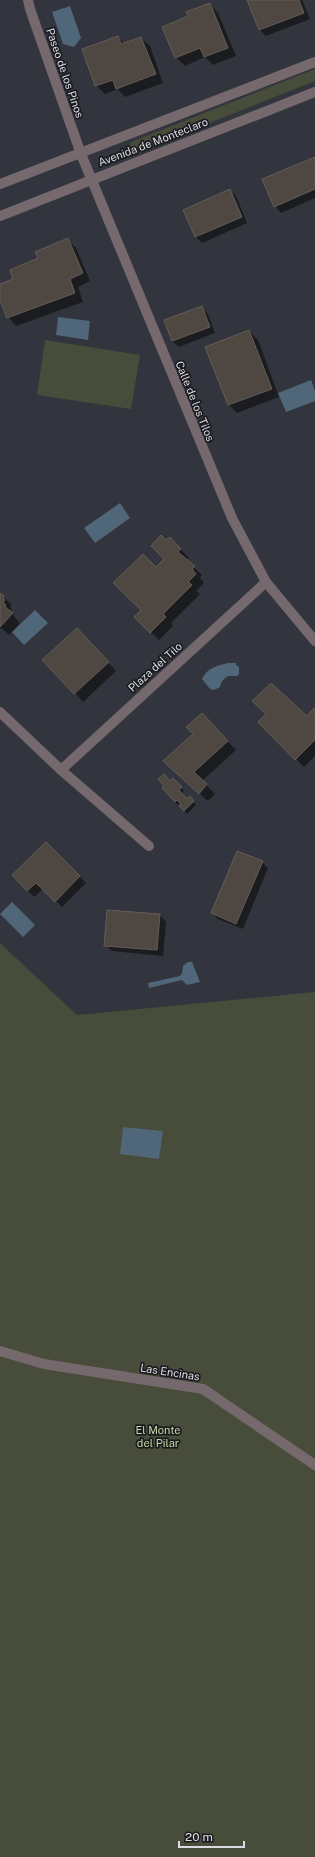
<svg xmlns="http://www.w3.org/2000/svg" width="315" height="1857" font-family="'Public Sans',sans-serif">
<rect width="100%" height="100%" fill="#32353d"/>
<path fill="#484c3a" d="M315 69V81L136 152 128 150 131 142Z
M45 340 140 355 131 409 37 395Z
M0 943 77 1015 315 992V1857H0Z"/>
<path fill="#506679" d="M70 6 81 38 74 47 63 44 52 12Z
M58 317 90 321 88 340 56 335Z
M311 380 315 391V401L286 412 278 393Z
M120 503 130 518 95 543 84 528Z
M35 610 48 623 24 645 12 632Z
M228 663H236V665L239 667V674L237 676H228L222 681 220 687 214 690 210 689 202 679C208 667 217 666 228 663Z
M12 902 35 925 23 937 0 914Z
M188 962H192L200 982 187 985 182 980 149 988 148 983 180 976 182 973 183 966Z
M123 1127 163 1131 159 1159 120 1154Z"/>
<path fill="#0007" d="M248 0H302L310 19 266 36 260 30Z
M210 4 218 13 236 56 213 65 205 57 185 66 176 57 189 16Z
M118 37 124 44 141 38 150 46 163 83 125 97 118 89 105 94 96 85Z
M315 158V198L281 213 275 206Z
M229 190 236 196 247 223 202 243 196 237 184 210Z
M67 239 76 248 90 281 78 287 83 302 16 326 8 317 0 297V285L14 279Z
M202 308 208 314 215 333 179 347 172 341Z
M249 331 258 340 279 397 237 413 229 405Z
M170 538 189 558 186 560 202 575 200 578 204 583 196 591 200 594 171 623 173 626 159 640 136 617 142 610 156 568 165 559 166 542Z
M0 594 12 605 10 607 12 609 11 611 14 614 13 615 20 623 9 635 1 628 0 629Z
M85 638 116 671 83 702 75 693Z
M285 696 307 717 315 710V756L304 767 259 722Z
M210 723 236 750 202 781 215 794 208 801 173 770Z
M173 779 184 791 181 793 187 800 190 798 196 805 187 814 180 806 183 804 181 802 178 805 175 802 170 782Z
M46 843 86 883 62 907 43 889 34 897 14 875Z
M262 862 268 868 243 929 218 919 212 913Z
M160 915 166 922 163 956 112 951 105 945Z"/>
<path fill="#4f4741" stroke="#645d56" d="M247 0H299L304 13 259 30Z
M210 3 228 48 204 57 200 48 175 58 162 27 188 16 186 12Z
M118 36 121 44 141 37 156 74 116 89 113 80 95 86 82 49Z
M315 157V189L274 207 262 179Z
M230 189 242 217 195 237 183 210Z
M68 238 83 273 70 279 75 293 7 318 0 300V284L13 279 10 270 38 258 35 252Z
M202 306 210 327 172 341 164 320Z
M249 330 272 389 228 405 205 347Z
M161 535 166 540 170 537 181 549 178 552 195 566 192 569 196 574 188 582 192 585 163 614 166 617 150 633 134 617 141 610 113 583 143 554 156 567 164 559 151 546Z
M0 593 4 596 3 598 5 600 3 602 6 605 4 606 13 613 0 627Z
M77 628 109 662 74 694 42 660Z
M271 683 307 716 314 708H315V740L295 760 258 722 266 714 252 701Z
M202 713 228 741 194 772 207 784 199 794 163 761 193 734 186 727Z
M164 774 170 781 173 778 182 787 179 790 187 799 190 796 194 801 184 811 179 806 181 804 177 800 175 802 162 788 164 786 158 779Z
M46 842 80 876 55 902 36 883 27 891 12 875Z
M237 851 263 861 236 924 211 913Z
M107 910 160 914 157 950 104 946Z"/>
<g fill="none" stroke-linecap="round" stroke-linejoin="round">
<path stroke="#75696e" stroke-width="10" d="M28 0 30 9 81 154 232 518 266 582 315 641
M0 184 315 62
M0 216 315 92
M0 712 61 770 149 846
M61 770 266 582
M0 1351 44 1364 203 1389 315 1465"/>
</g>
<g text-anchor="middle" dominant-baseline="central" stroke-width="3.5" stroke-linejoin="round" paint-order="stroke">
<g font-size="11" fill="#dbdce2" stroke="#1b1c20">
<text transform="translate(65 73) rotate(71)">Paseo de los Pinos</text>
<text transform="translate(153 142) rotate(-21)">Avenida de Monteclaro</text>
<text transform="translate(195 401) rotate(68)">Calle de los Tilos</text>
<text transform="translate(155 667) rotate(-42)">Plaza del Tilo</text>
<text transform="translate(170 1372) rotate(9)">Las Encinas</text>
</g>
<g font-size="11" fill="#c9d5a1" stroke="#1b1c20">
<text x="158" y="1430">El Monte<tspan x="158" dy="13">del Pilar</tspan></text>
</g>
</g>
<path d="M179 1841v6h65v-6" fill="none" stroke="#dbdce2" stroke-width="2"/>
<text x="185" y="1841" font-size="12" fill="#dbdce2" stroke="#1b1c20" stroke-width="3" paint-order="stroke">20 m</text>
</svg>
